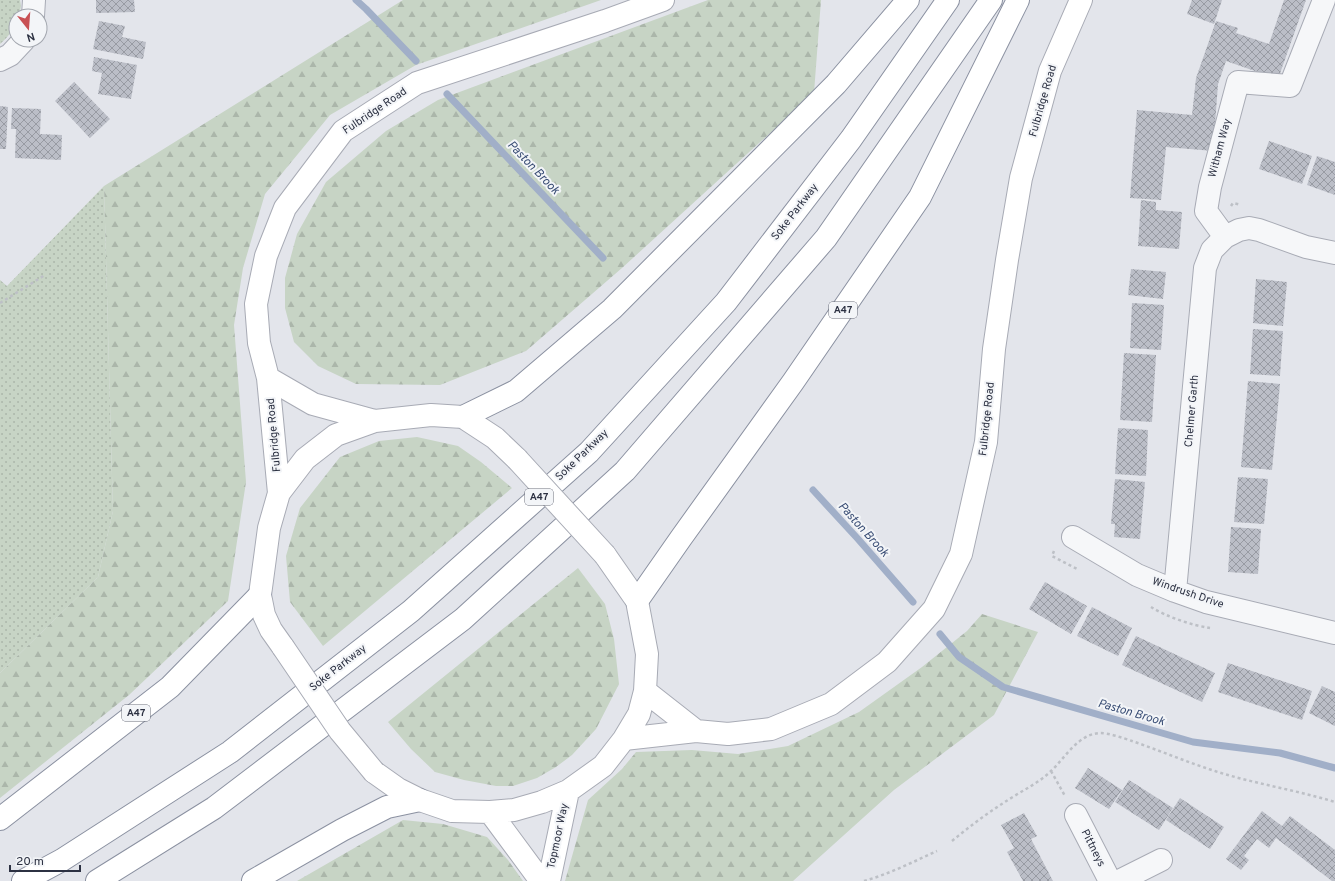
<svg xmlns="http://www.w3.org/2000/svg" width="1335" height="881" font-family="Overpass,sans-serif">
<defs>
<pattern id="grass-dots" width="8" height="8" patternUnits="userSpaceOnUse"><rect width="8" height="8" fill="#c7d4c5"/><path d="M2 2h.1M6 6h.1" fill="none" stroke="#abb6aa" stroke-width="1.8" stroke-linecap="round"/></pattern>
<pattern id="forest-firs" width="22" height="20" patternUnits="userSpaceOnUse"><rect width="22" height="20" fill="#c7d4c5"/><path d="M5 1l3.5 6h-7zM16 11l3.5 6h-7z" fill="#abb6aa"/></pattern>
<pattern id="building-cross-hatch" width="8" height="8" patternUnits="userSpaceOnUse"><rect width="8" height="8" fill="#bbbec7"/><path d="M0 0l8 8M0 8l8-8" fill="none" stroke="#989ba3"/></pattern>
</defs>
<rect width="100%" height="100%" fill="#e3e5eb"/>
<path fill="url(#grass-dots)" d="M0 0H20L21 6 19 16H16C16 28 9 36 0 44Z
M104 186 113 511 98 577 0 673V280L7 286Z"/>
<path fill="url(#forest-firs)" d="M403 0H601L416 65 330 115 265 194 243 268 234 325 246 482 228 601 129 695 0 798V673L98 577 113 511 104 186Z
M708 0H821L814 93 622 268 526 351 440 385 356 384 318 366 294 342 285 308V278L297 234 326 182 386 131 438 100Z
M417 437 458 446 481 462 512 488 323 646 290 602 286 556 300 508 340 457 379 441Z
M578 568 605 604 614 639 619 684 596 729 572 755 556 767 537 778 513 786H496L464 780 435 772 411 749 388 722Z
M982 614 1038 632 994 715 894 790 793 881H565L588 800 622 769 636 752 692 750 738 754 788 746 859 712 922 667 967 631Z
M403 820 443 824 487 837 508 860 523 881H297Z"/>
<g fill="none" stroke-linecap="round" stroke-linejoin="round">
<path stroke="#a1afc8" stroke-width="7" d="M356 0 366 9 416 61
M447 94 603 258
M813 490 858 539 913 602
M940 634 959 657 1003 687 1193 742 1280 753 1335 768"/>
</g>
<path fill="url(#building-cross-hatch)" d="M96 0H134L135 12 96 13Z
M1192 0H1222L1214 24 1187 14Z
M1284 0H1306L1278 79 1226 61 1218 84 1213 151 1166 147 1161 200 1130 198 1137 110 1192 115 1196 78 1216 21 1238 28 1236 33 1269 44Z
M99 21 125 26 122 37 146 42 143 59 93 49Z
M94 57 137 65 131 99 98 94 102 73 92 71Z
M74 82 110 119 90 138 55 101Z
M0 106 8 107 6 149H0Z
M12 108 41 109 40 134 62 135 61 160 15 158 16 129H11Z
M1269 141 1312 156 1302 184 1259 169Z
M1317 156 1335 162V195L1307 185Z
M1141 200 1156 202V210L1182 212 1179 249 1138 246Z
M1131 269 1166 272 1163 299 1128 295Z
M1256 279 1287 282 1283 326 1253 323Z
M1132 303 1164 305 1161 350 1130 348Z
M1253 329 1283 331 1280 376 1250 374Z
M1124 353 1156 355 1152 422 1120 420Z
M1248 381 1280 384 1272 470 1241 467Z
M1118 428 1148 430 1146 476 1115 474Z
M1238 477 1268 479 1264 524 1234 522Z
M1115 479 1145 482 1140 539 1114 537 1115 524H1111Z
M1231 527 1261 529 1258 574 1228 572Z
M1045 582 1087 606 1071 634 1029 609Z
M1092 607 1132 628 1118 656 1077 636Z
M1136 636 1215 673 1202 702 1122 665Z
M1228 663 1312 691 1302 720 1218 692Z
M1322 686 1335 692V726L1309 713Z
M1088 768 1122 790 1109 809 1075 788Z
M1129 780 1173 808 1159 830 1115 802Z
M1180 798 1224 827 1210 849 1166 820Z
M1262 811 1282 826 1290 816 1335 850V881H1332L1276 838 1269 848 1257 839 1244 856 1249 860 1241 870 1226 859Z
M1024 813 1037 836 1031 839 1053 881H1023L1007 852 1014 848 1001 825Z"/>
<g fill="none" stroke-linecap="round" stroke-linejoin="round">
<defs>
<path id="street" d="M1324 0 1290 86 1238 82 1210 187 1206 211 1225 237 1239 230 1249 228 1259 230 1306 247 1335 253
M33 16 34 0
M0 60 10 55 24 40
M1073 537 1137 575 1175 591 1206 602 1335 633
M1175 591 1205 268 1212 250 1225 237
M1076 815 1110 881
M1119 881 1161 860"/>
<path id="secondary" d="M268 378 313 404 375 421
M279 493 268 378 259 343 256 304 266 256 285 208 343 131 417 83 605 21 663 0
M283 647 271 630 264 615 260 595 269 528 279 493 305 459 336 435 375 421 431 415 463 417 495 438 517 459
M645 691 696 731
M624 739 696 731 728 734 771 729 831 704 887 662 934 609 961 554 986 442 994 349 1007 260 1021 178 1050 71 1081 0
M374 772 398 789 420 800 452 811 490 812 514 810 542 802 568 791 603 766 624 739 639 714 645 691 647 654 637 601 605 555
M490 812 541 881
M549 881 568 791"/>
<path id="highway" d="M463 417 516 391 612 309 836 84 908 0
M637 601 681 538 793 382 920 197 1018 0
M0 819 170 687 260 595
M23 881 62 860 230 752 411 611 589 452 726 302 851 139 948 0
M97 881 214 808 463 619 625 471 826 238 991 0
M253 881 342 830 387 807 420 800"/>
</defs>
<use href="#street" stroke="#a8abb5" stroke-width="24"/>
<use href="#secondary" stroke="#a8abb5" stroke-width="24"/>
<use href="#highway" stroke="#8b91a1" stroke-width="24"/>
<path stroke="#bdc0c6" stroke-width="2.5" stroke-dasharray="3 3" stroke-linecap="butt" d="M1231 206 1233 203 1241 205
M0 303 45 275
M1054 551 1052 556 1079 570
M1151 607C1167 617 1191 625 1210 628
M1051 771 1065 796
M952 841C970 826 989 812 1008 800 1023 790 1039 783 1051 771 1065 758 1078 734 1100 733 1109 733 1123 738 1132 741 1161 751 1189 763 1218 772 1256 784 1296 790 1335 802
M864 881C889 874 913 862 937 851"/>
<use href="#street" stroke="#f6f7f9" stroke-width="22"/>
<use href="#secondary" stroke="#fff" stroke-width="22"/>
<use href="#highway" stroke="#fff" stroke-width="22"/>
<defs>
<path id="secondary-bridge" d="M517 459 605 555
M283 647 340 731 374 772"/>
</defs>
<use href="#secondary-bridge" stroke="#a8abb5" stroke-width="24" stroke-linecap="butt"/>
<use href="#secondary-bridge" stroke="#fff" stroke-width="22"/>
</g>
<g text-anchor="middle" dominant-baseline="central" stroke-width="4" stroke-linejoin="round" paint-order="stroke">
<g fill="#f3f5f8" stroke="#686c79" stroke-width="1">
<rect x="829" y="302" width="28" height="16" rx="3"/>
<rect x="525" y="489" width="28" height="16" rx="3"/>
<rect x="122" y="705" width="28" height="16" rx="3"/>
</g>
<g font-size="10" font-weight="bold" fill="#2c3142">
<text x="843" y="310">A47</text>
<text x="539" y="497">A47</text>
<text x="136" y="713">A47</text>
</g>
<g font-size="11" fill="#2c3142" stroke="#f3f5f8">
<text transform="translate(1043 101) rotate(-74)">Fulbridge Road</text>
<text transform="translate(375 111) rotate(-34)">Fulbridge Road</text>
<text transform="translate(1220 148) rotate(-75)">Witham Way</text>
<text transform="translate(795 212) rotate(-52)">Soke Parkway</text>
<text transform="translate(1192 411) rotate(-85)">Chelmer Garth</text>
<text transform="translate(987 419) rotate(-84)">Fulbridge Road</text>
<text transform="translate(274 435) rotate(-95)">Fulbridge Road</text>
<text transform="translate(582 455) rotate(-44)">Soke Parkway</text>
<text transform="translate(1188 593) rotate(19)">Windrush Drive</text>
<text transform="translate(338 668) rotate(-38)">Soke Parkway</text>
<text transform="translate(558 836) rotate(-78)">Topmoor Way</text>
<text transform="translate(1093 848) rotate(63)">Pittneys</text>
</g>
<g font-size="12" font-style="italic" fill="#384c74" stroke="#f3f5f8">
<text transform="translate(533 168) rotate(46)">Paston Brook</text>
<text transform="translate(863 530) rotate(48)">Paston Brook</text>
<text transform="translate(1131 713) rotate(16)">Paston Brook</text>
</g>
</g>
<g transform="translate(28 28) rotate(163)"><circle r="19" fill="#f3f5f8" stroke="#a3a7af"/>
<path d="M0-3L7 15L0 10L-7 15Z" fill="#c85054"/>
<text y="-6" font-size="11" font-weight="bold" text-anchor="middle" fill="#2c3142">N</text>
</g>
<path d="M10 865v6h70v-6" fill="none" stroke="#2c3142" stroke-width="2"/>
<text x="16" y="865" font-size="12" fill="#2c3142" stroke="#f3f5f8" stroke-width="3" paint-order="stroke">20 m</text>
</svg>
